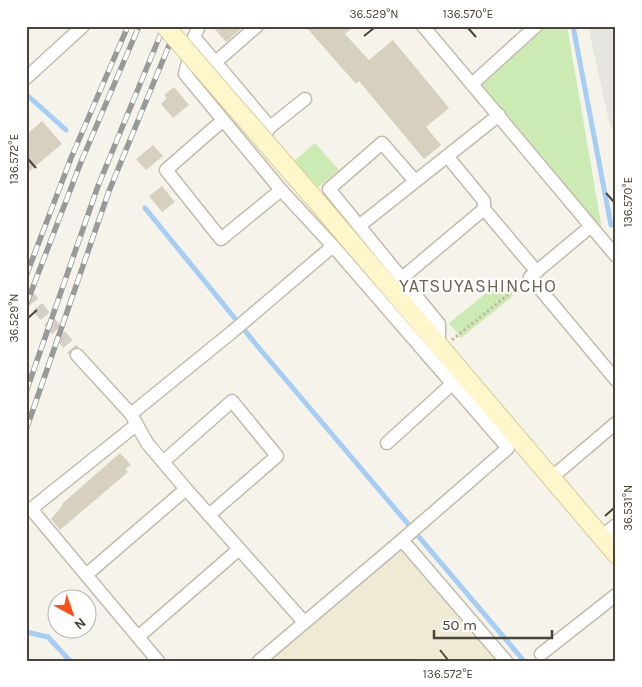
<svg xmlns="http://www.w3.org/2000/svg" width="642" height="687" font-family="Karla,sans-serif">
<rect width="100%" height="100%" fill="#f5f3ea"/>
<path fill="#efead4" d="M399 550 407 553 499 661H268Z"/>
<path fill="#cceab3" d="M546 26H567L602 229 481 85 485 78Z
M315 143 339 170 316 189 294 161Z
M501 281 513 296 461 338 449 323Z"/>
<path fill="#e7e5e2" d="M588 26H616V135L610 126Z"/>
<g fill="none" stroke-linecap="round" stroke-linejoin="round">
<path stroke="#a6cdf3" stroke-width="5" d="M573 26 611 225
M26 94 66 130
M145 208 259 348 524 661
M26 632 48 637 70 661"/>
</g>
<path fill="#d8d0bf" d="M212 26H244L226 42Z
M305 26H354L345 34 369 60 393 40 449 108 426 127 441 145 424 159 359 81 356 84Z
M174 87 189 105 173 118 161 104 167 98 164 95Z
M42 121 62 144 26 174V135Z
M153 145 163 156 146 170 136 159Z
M162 186 175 202 162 212 149 196Z
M120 453 131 465 125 469 128 472 60 530 51 519 62 506V504Z"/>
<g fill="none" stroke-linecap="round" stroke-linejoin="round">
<path stroke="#d3d0c6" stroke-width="12" stroke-dasharray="12 6" stroke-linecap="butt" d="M26 293 77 355"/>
<defs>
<path id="street" d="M199 26 194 37 185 74 281 190 333 246 508 448 402 540 506 661
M423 26 616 256
M194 37 270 127
M210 67 257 26
M26 78 83 26
M472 84 536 26
M222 121 166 170 221 239 281 190
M266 133 270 127 305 99
M447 156 484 201V209L537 272
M415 181 382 143 329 189 439 324V346
M359 226 499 115
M590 227 530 277 616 380
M402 278 484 209
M77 355 131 414 147 443 186 489 304 622
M131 414 232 332 333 246
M136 425 31 509 158 661
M387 443 452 384
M163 462 232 401 277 456 209 515
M551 478 616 423
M601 537 616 525
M86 575 186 489
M138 637 238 550
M541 654 616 595
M259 661 402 540"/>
<path id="secondary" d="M319 204 616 554"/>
</defs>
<use href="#street" stroke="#c2bcac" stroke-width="15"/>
<use href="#secondary" stroke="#d6cb99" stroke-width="20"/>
<path stroke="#c4ba9d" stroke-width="3" stroke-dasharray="2.5 2.5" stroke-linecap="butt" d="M452 340 520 285"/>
<use href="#street" stroke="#fff" stroke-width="12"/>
<use href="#secondary" stroke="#fff7cb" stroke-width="18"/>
<defs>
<path id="rail" d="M26 276 71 158 128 26
M26 305 81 162 139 26
M26 392 98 186 164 26
M26 430 109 191 177 26"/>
</defs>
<use href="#rail" stroke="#999" stroke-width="5.5"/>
<use href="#rail" stroke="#fff" stroke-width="4" stroke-dasharray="11" stroke-linecap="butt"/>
<defs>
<path id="secondary-bridge" d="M165 26 319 204"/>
</defs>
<use href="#secondary-bridge" stroke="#d6cb99" stroke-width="20" stroke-linecap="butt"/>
<use href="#secondary-bridge" stroke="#fff7cb" stroke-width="18"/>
</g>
<path fill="none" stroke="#4a4538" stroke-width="2" d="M468 28 476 37M364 36 374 28M28 159 36 168M606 193 614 202M28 318 37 310M605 516 614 508M440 650 448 660"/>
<g text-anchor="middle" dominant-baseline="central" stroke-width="4.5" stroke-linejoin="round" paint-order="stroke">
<g font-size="18" letter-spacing="1" fill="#6d644f" stroke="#fff">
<text x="478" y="286">YATSUYASHINCHO</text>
</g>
</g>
<rect width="642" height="687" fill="none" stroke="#ffffff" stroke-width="55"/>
<g transform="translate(72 614) rotate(140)"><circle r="24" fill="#ffffff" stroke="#b7b5af"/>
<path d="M0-4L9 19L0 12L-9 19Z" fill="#ff4f18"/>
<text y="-8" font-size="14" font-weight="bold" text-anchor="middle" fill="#4a4538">N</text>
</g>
<path d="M434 630v8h118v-8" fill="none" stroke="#4a4538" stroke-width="2.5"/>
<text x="442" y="630" font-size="15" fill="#4a4538" stroke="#ffffff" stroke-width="4" paint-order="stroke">50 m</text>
<rect x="28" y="28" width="586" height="632" fill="none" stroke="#4a4538" stroke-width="2"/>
<g font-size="12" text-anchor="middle" fill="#4a4538">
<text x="374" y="18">36.529°N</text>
<text x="468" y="18">136.570°E</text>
<text transform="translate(14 159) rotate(-90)" y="4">136.572°E</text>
<text transform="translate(628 202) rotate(-90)" y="4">136.570°E</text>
<text transform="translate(14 318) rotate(-90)" y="4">36.529°N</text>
<text transform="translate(628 508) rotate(-90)" y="4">36.531°N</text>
<text x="448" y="678">136.572°E</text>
</g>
</svg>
